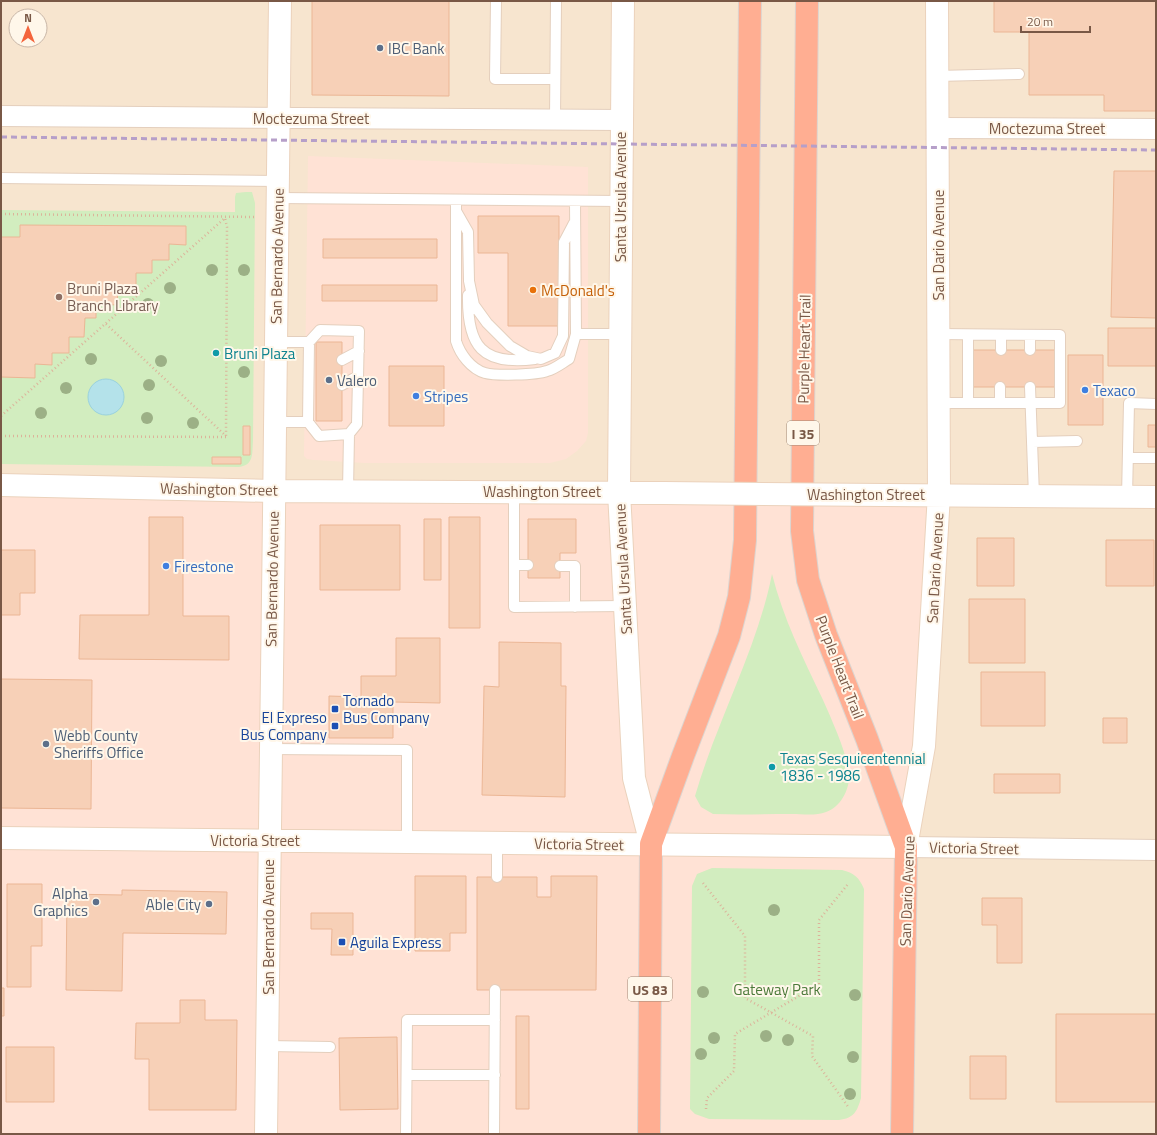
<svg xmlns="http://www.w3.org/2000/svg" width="1157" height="1135" font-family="'Titillium Web',sans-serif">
<rect width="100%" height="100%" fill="#fef3e2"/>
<path fill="#f7e5cf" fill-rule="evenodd" d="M1 1H1156V1134H1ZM16 16H40V40H16Z"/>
<path fill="#ffe2d5" d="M308 156 588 167V433L586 441 577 451 566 459 550 463H365L314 460 307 459 304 456Z
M1 485 939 494 906 847 902 1134H1Z"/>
<path fill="#d2edbf" d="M246 192H252L255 203 253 441C252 454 254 465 239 467L1 464V210L235 212V197L236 193Z
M772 574C783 618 803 658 823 700 831 718 848 755 849 774 850 789 841 807 826 812 816 816 802 814 792 814 766 814 740 815 713 814L701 807 695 796C717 720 757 650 772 574Z
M712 868 842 870C854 873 859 877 864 889L861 1098C857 1112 854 1118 839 1120L709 1119 695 1114 690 1109 692 886 697 874Z"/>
<path fill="#b4e2ea" stroke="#9ad2dd" d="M88 397a18 18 0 1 1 36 0a18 18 0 1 1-36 0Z"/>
<path fill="#f7d0b7" stroke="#ebb695" d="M312 1H449V96L312 95Z
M994 1H1156V111H1104V95H1029V32H994Z
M1114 171H1156V318L1111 317Z
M478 216H559V326H508V253H478Z
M20 225 186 226V245L169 244V260H152V273H136V289H118L117 305 96 304V318H85L84 337H69V353H52V365L35 364V378L1 377V237H20Z
M323 239H437V258H323Z
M322 285H437V301H322Z
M1108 328H1156V366H1108Z
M316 342H342V421H316Z
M972 350H1058V387H972Z
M1068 355H1103V425H1068Z
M389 366H444V426H389Z
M1148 425H1156V447H1148Z
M243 426H250V455H243Z
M212 457H241V464H212Z
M149 517H183V616H229V660L79 659 80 615H149Z
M449 517H480V628H449Z
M424 519H441V580H424Z
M528 519H576V553H560V578H528Z
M320 525H400V590H320Z
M977 538H1014V586H977Z
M1106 540H1154V586H1106Z
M1 550H35V593H20V615H1Z
M969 599H1025V663H969Z
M396 638H440V703L393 702V738H329V696L361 697V676H396Z
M499 642 561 643V686H566L565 797 482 795 484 686 499 687Z
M981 672H1045V726H981Z
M1 679 92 680 91 809 1 808Z
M1103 718H1127V743H1103Z
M994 774H1060V793H994Z
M415 876H466V933H450V951H415Z
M551 876H597L596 990H477V877H537V897H551Z
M7 884H42V946H31V987H7Z
M122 890 227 892 226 934 123 933 122 991 66 990 67 894 122 895Z
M982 898H1022V963H997V925H982Z
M311 913H353V955H331L332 929H311Z
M1 988H4V1016H1Z
M180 1000H205V1020H237L236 1110H149V1059H135L136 1023H180Z
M1056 1014H1156V1102H1056Z
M516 1016H529V1109H516Z
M397 1037 398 1109 340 1110 339 1038Z
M6 1047H54V1102H6Z
M970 1056H1006V1099H970Z"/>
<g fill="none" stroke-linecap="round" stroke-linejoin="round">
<defs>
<path id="lane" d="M496 1 495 79H555
M937 76 1019 74
M555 119 556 1
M1 178 279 181
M278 198 620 201
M456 200V341C460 354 471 369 485 373 496 376 536 375 547 371 555 369 562 363 569 359L576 334 575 201
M456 211 468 232 469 281 474 305 487 323 510 346 527 356 541 359 555 353 563 336 564 242 574 223
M468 295C467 346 482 366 535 359
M576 334H620
M938 334 1060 335V403H938
M1001 335V350
M1030 335V350
M276 342H309
M342 360 359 351
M342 385 358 376
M1000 387V403
M1030 387 1034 496
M968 403V335
M274 422H308
M1032 442 1077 441
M1128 458H1156
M348 491 349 434 357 424 359 331 320 330 309 342 308 422 319 436 349 434
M514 491V607L625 606
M1127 497 1129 403 1156 404
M514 565H528
M560 566H575V607
M269 749 407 750V842
M497 877V843
M267 1046 330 1047
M407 1075H495
M406 1134 407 1020H495
M494 1134 495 990"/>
<path id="street" d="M1 116 621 120
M937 128 1156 129
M906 847 1156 850"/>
<path id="secondary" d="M623 1 619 492 634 778 651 844
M1 485 273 491 663 493
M884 495 1156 497
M1 838 906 847 924 746 939 494 937 1
M266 1134C270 756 277 379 280 1"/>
<path id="highway" d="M807 1 802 531 808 580 826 635 867 739 906 847 902 1134
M649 1134 651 844 683 756 729 636 739 597 745 540 750 1"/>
</defs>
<use href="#lane" stroke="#e4cfbd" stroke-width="12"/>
<use href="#street" stroke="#e4cfbd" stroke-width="22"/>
<use href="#secondary" stroke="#ebd2bc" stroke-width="24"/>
<use href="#highway" stroke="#dcd4cf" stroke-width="24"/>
<path stroke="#dcb39a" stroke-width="2.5" stroke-dasharray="1 3" stroke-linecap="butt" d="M1 214 254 217
M106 324 226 436
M1 416 225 218 227 227 226 437
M1 436 226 437
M703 883 745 936V998L813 1036 812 1056 849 1108
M706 1109 707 1098 734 1071 735 1034 819 984V920L848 884"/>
<use href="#lane" stroke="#fff" stroke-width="10"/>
<use href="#street" stroke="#fff" stroke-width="20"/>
<use href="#secondary" stroke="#fff" stroke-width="22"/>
<use href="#highway" stroke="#ffae92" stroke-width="22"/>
<path stroke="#b69fc9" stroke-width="3" stroke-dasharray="6 4" stroke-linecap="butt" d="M1 137 1156 150"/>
<defs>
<path id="secondary-bridge" d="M663 493 884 495"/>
</defs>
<use href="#secondary-bridge" stroke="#ebd2bc" stroke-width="24" stroke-linecap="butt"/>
<use href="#secondary-bridge" stroke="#fff" stroke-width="22"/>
</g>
<g fill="#9cb086">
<circle cx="212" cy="270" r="6"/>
<circle cx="244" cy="270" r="6"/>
<circle cx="170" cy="288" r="6"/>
<circle cx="148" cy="304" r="6"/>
<circle cx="91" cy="359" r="6"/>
<circle cx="161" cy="361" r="6"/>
<circle cx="244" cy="372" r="6"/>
<circle cx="149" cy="385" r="6"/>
<circle cx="66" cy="388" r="6"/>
<circle cx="41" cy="413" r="6"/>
<circle cx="147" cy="418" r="6"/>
<circle cx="193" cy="423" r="6"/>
<circle cx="774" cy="910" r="6"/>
<circle cx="703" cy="992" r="6"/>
<circle cx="855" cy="995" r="6"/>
<circle cx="766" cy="1036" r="6"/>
<circle cx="714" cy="1038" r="6"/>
<circle cx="788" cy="1040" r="6"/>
<circle cx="701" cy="1054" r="6"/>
<circle cx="853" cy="1057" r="6"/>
<circle cx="850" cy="1094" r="6"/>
</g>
<g fill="#5c6f8a" stroke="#fff7ea" stroke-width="1.5">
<circle cx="380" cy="48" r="4"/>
<circle cx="329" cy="380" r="4"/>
<circle cx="46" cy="744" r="4"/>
<circle cx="96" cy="902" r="4"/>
<circle cx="209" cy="904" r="4"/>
</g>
<circle fill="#e8710a" stroke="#fff7ea" stroke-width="1.5" cx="533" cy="290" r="4"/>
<circle fill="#8d6e63" stroke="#fff7ea" stroke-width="1.5" cx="59" cy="297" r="4"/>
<g fill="#0f9aa8" stroke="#fff7ea" stroke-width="1.5">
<circle cx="216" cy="353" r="4"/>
<circle cx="772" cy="767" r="4"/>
</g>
<g fill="#3f7fe0" stroke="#fff7ea" stroke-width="1.5">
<circle cx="1085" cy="390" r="4"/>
<circle cx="416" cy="396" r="4"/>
<circle cx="166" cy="566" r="4"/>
</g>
<g fill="#1a4fb4" stroke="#fff7ea" stroke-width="1.5">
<rect x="331" y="705" width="8" height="8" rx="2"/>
<rect x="331" y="722" width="8" height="8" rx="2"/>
<rect x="338" y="938" width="8" height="8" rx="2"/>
</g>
<g text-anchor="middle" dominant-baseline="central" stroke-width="4" stroke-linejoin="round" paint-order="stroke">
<g fill="#fff7ea" stroke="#a18877" stroke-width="1">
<rect x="787" y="421" width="32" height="24" rx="3"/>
<rect x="628" y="977" width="44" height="24" rx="3"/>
</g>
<g font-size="14" font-weight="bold" fill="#795846">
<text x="803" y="433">I 35</text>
<text x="650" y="989">US 83</text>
</g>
<g font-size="15" fill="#4e5e75" stroke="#fff7ea" text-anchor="start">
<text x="388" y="48">IBC Bank</text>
<text x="337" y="380">Valero</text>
<text x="54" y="735">Webb County<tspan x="54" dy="17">Sheriffs Office</tspan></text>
<text x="88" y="893" text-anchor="end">Alpha<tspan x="88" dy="17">Graphics</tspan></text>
<text x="201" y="904" text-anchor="end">Able City</text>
</g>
<g font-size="15" fill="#795846" stroke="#fff7ea">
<text x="311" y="118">Moctezuma Street</text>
<text x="1047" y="128">Moctezuma Street</text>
<text transform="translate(620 197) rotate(-90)">Santa Ursula Avenue</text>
<text transform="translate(938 245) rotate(-90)">San Dario Avenue</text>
<text transform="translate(277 256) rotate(-89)">San Bernardo Avenue</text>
<text transform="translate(804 349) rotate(-89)">Purple Heart Trail</text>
<text transform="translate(219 489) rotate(1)">Washington Street</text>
<text x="542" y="491">Washington Street</text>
<text x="866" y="494">Washington Street</text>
<text transform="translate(935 568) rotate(-87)">San Dario Avenue</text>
<text transform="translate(623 569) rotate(-93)">Santa Ursula Avenue</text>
<text transform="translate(272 579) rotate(-89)">San Bernardo Avenue</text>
<text transform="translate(840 667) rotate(69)">Purple Heart Trail</text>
<text x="255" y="840">Victoria Street</text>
<text transform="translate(579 844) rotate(1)">Victoria Street</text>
<text transform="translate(974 848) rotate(1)">Victoria Street</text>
<text transform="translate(907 891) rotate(-88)">San Dario Avenue</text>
<text transform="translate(268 927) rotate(-90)">San Bernardo Avenue</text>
</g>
<g font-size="15" fill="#785e54" stroke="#fff7ea" text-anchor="start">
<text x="67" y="288">Bruni Plaza<tspan x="67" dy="17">Branch Library</tspan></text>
</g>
<g font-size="15" fill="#c56008" stroke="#fff7ea" text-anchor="start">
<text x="541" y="290">McDonald's</text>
</g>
<g font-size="15" fill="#0d838f" stroke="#fff7ea" text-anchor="start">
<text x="224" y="353">Bruni Plaza</text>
<text x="780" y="758">Texas Sesquicentennial<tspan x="780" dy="17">1836 - 1986</tspan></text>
</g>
<g font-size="15" fill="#366cbe" stroke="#fff7ea" text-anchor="start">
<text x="1093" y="390">Texaco</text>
<text x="424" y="396">Stripes</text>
<text x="174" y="566">Firestone</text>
</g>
<g font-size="15" fill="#164399" stroke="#fff7ea" text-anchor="start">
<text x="343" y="700">Tornado<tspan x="343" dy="17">Bus Company</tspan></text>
<text x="327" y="717" text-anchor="end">El Expreso<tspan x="327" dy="17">Bus Company</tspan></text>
<text x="350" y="942">Aguila Express</text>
</g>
<g font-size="15" fill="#4c7a3a" stroke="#fff7ea">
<text x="777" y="989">Gateway Park</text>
</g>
</g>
<rect width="1157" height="1135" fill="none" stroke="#795846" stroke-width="4"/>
<g transform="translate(28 28)"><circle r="19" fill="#fff7ea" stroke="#c9b7a8"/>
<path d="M0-3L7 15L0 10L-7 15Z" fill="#f4643b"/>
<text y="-6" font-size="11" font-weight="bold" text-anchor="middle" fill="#795846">N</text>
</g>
<path d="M1021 26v6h69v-6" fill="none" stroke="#795846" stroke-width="2"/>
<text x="1027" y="26" font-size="12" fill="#795846" stroke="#fff7ea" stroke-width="3" paint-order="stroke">20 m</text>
</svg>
